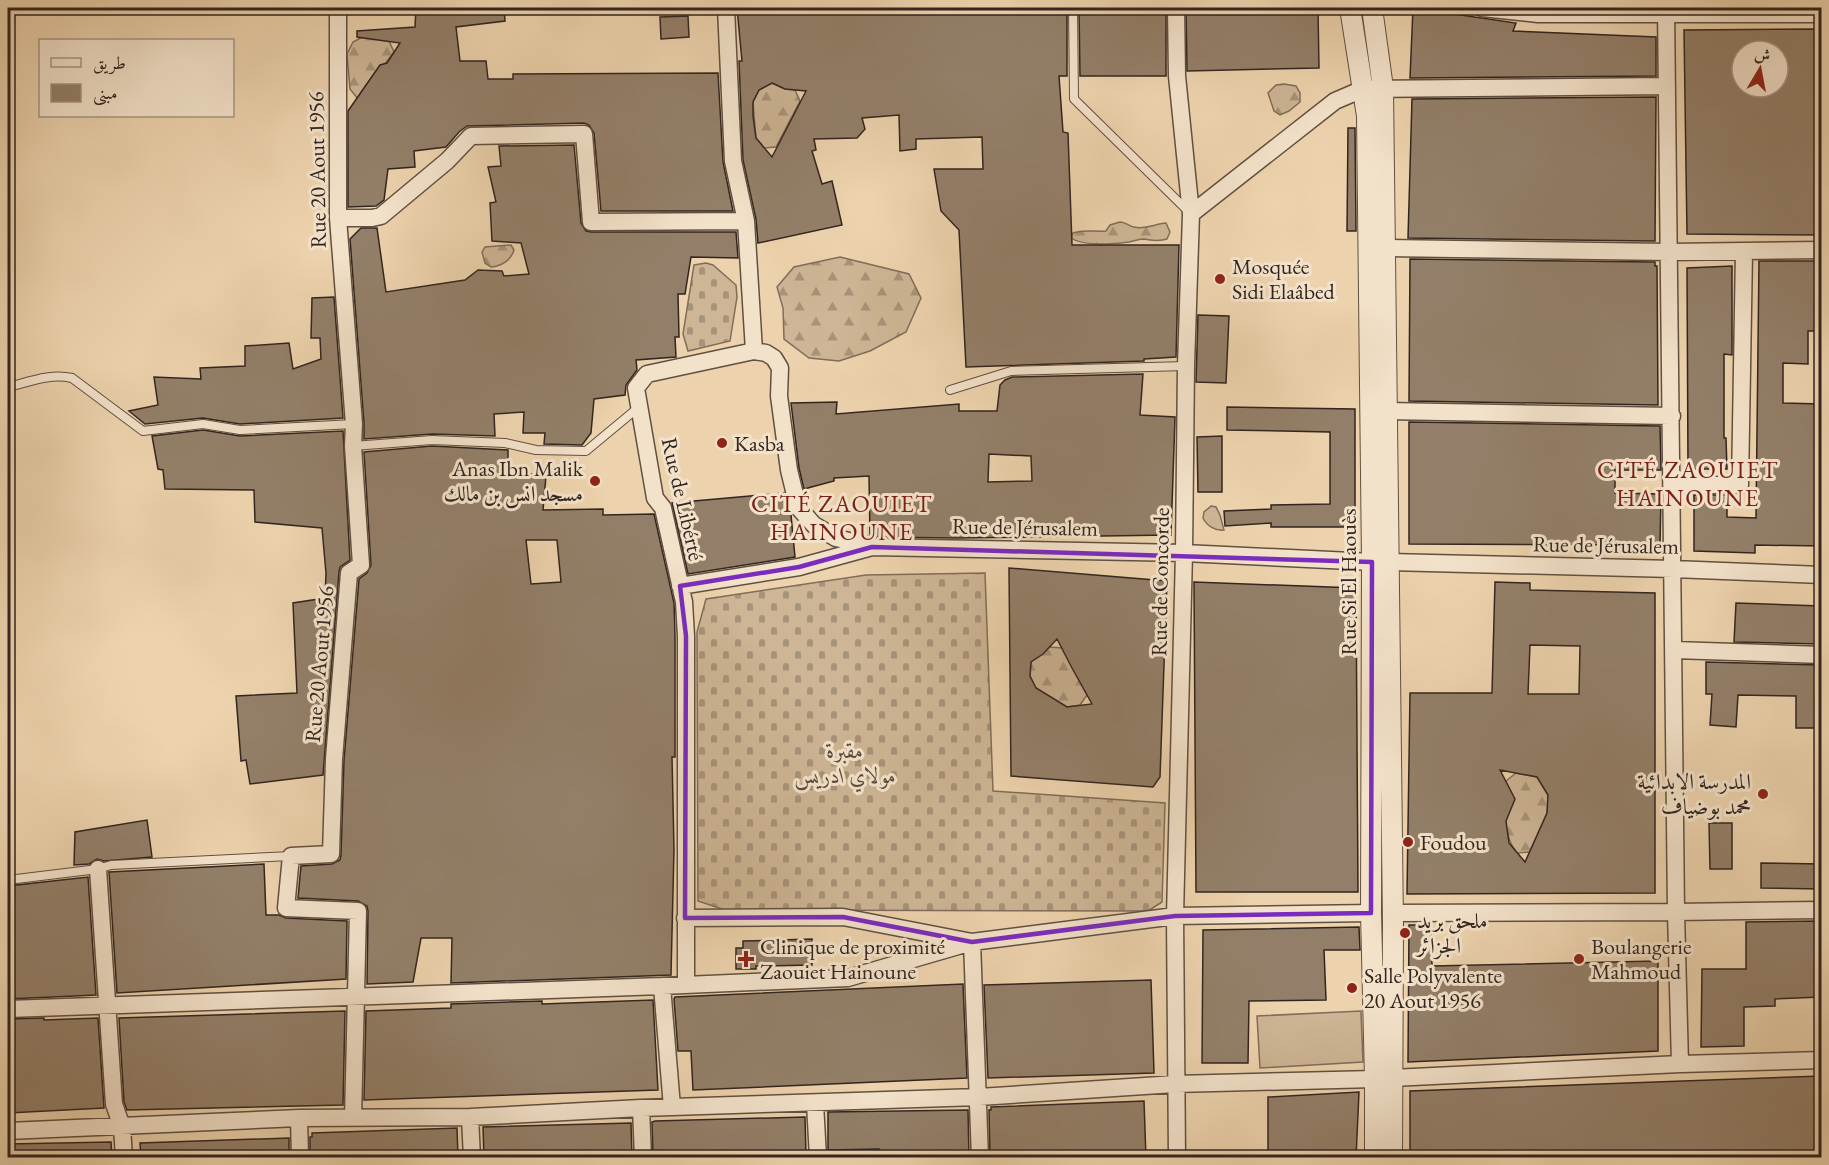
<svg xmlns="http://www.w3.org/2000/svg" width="1829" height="1165" font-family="'EB Garamond',Amiri,serif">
<defs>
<pattern id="forest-firs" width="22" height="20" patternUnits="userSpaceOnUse" patternTransform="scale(1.5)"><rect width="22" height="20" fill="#cdb595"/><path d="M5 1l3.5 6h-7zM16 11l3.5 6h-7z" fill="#a79379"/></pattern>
<pattern id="cemetery-stones" width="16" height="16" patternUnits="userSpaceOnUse" patternTransform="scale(1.5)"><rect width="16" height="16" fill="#cdb595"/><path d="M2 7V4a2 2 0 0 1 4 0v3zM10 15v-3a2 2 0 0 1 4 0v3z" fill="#a79379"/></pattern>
</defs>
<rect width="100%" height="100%" fill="#edd3ad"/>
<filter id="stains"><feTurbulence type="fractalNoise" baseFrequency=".00333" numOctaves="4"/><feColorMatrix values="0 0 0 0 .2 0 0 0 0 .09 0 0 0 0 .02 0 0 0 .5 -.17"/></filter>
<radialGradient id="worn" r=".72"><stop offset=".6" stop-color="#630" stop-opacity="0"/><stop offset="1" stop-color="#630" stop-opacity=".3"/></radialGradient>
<path fill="url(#forest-firs)" stroke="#806d5a" stroke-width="1.5" d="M366 35 389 41 394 52 358 99 350 89 347 54 353 42Z
M772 83 785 89 795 90 800 101 776 147 764 148 756 138 753 102 759 90Z
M1284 84 1296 86 1300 93V102L1289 111 1280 115 1274 111 1268 93 1276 85Z
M1120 222C1126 222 1128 226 1134 227 1146 230 1154 224 1166 223L1170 232 1167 239C1158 242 1152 240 1143 239 1138 239 1134 241 1129 242 1113 244 1084 247 1071 238L1073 233C1084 229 1094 232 1106 231L1110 225Z
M511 245 514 250C511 260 502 266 491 267L485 263 482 252 485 247Z
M840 257 909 274 921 298 906 332 870 351 839 361 809 358 784 339 783 308 777 287 794 267Z
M1211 506 1216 507 1220 515 1224 530C1215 531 1207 526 1203 518L1204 512Z
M1050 647 1062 648 1087 695 1080 705 1067 707 1036 688 1030 676 1031 662Z
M1516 773 1537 777 1548 795 1547 813 1530 852 1517 853C1501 834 1506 805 1506 781Z"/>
<path fill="url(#cemetery-stones)" stroke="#806d5a" stroke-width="1.5" d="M706 263 713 265 736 285 737 297 730 341 688 351 683 334 694 265Z
M985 573 993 791 1165 803 1162 902 1148 911 725 910 698 901 697 632 706 599 866 575Z"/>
<path fill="#cdb595" stroke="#806d5a" stroke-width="1.5" d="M1361 1011 1363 1062 1260 1068 1257 1016Z"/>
<path fill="#937f69" stroke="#32251f" stroke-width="1.5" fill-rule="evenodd" d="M416 8H504L505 21 456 27 460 61H486L488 79H513V74L718 73 723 162 733 211H601L594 133 589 125 584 123 467 126 459 132 446 147 414 151 415 167 388 169 384 200 376 206 348 207V111L380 65 387 63 400 43 357 37V31L415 27Z
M737 8H1067V76H1059L1063 132 1068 133 1072 245H1179L1176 357 1144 359V361L966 367 959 230 941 211 934 169H983L982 137 916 139V149L900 151 899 115 862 118 865 129 857 138 814 139 816 150 812 151 822 184 832 181 842 225 758 243 756 219 743 160 739 61H742ZM772 83 785 89 806 91 772 157 756 138 753 116V102L759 90Z
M1079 8H1166V76H1080Z
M1186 8H1318L1319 68 1187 71Z
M1413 8 1516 23 1513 31 1656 37V76L1410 78Z
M688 16 689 37 661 39 660 17Z
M1821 29V235L1687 234 1684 30ZM1742 51H1778V87H1742Z
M1656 97 1655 241 1408 238 1412 99Z
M1348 128H1355L1356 231H1347Z
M574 145 581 223 586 231 591 232H736L738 258 691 257 685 294H678L679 337H675L676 357 636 360 637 370 626 385 625 395 594 399 591 433 582 445 544 444 545 433H523L524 412 494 414 495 436 432 434 364 439V423L350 239 361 228H377L386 292 465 280 478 270 502 271 504 276 529 274 521 243 492 241 490 203 496 202 488 167 501 166 499 146Z
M1410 259 1655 262V266H1657L1658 405 1409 401Z
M1759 261H1821V331H1808V364L1783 363V403L1821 404V546L1755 545V553L1694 551V495H1727V517L1756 518Z
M1732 266V355L1724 354V438H1726L1727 469H1688L1687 268Z
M334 297 343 418 240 424 203 418 145 424 129 411 158 405 154 377 201 379 200 368 245 366V346L289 343 293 369 321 359 320 338H311L312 298Z
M1198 315 1229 316 1226 383 1196 382Z
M1143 374 1140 415 1175 417 1171 535 958 538 875 537 870 535 869 476 834 478V481L804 489 799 468 791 403 837 402 836 414 959 404V411H997L1000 385 1005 380 1012 377ZM989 454 1031 456 1032 481 988 482Z
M1227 407 1355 409V527H1271V523L1225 526 1224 511 1271 509V505L1330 504V432L1227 430Z
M1409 422 1660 426 1661 470H1615V493L1661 494 1660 545 1409 544Z
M203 430 240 436 343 431 350 560 340 567 339 572 323 775 250 784 246 760 241 761 236 696 297 693 293 603 325 598 326 573 322 528 255 522 254 490 165 489 163 470 158 469 152 436Z
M1222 436V492H1198L1197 437Z
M432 446 508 450V471L546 476 543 510 603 509V515L654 514 674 603 675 636V757H672L674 849 671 975 451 983 452 938H421L413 982 367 984 368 911 367 906 358 901 298 898 301 866 332 864 340 860 341 855 344 760 359 579 367 573 371 565 364 452ZM526 540H557L561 582 531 584Z
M784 493 791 515 795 557 688 574 672 503Z
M1009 568 1167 581 1160 777 1153 787 1011 776ZM1057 639 1072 668 1092 704 1067 707 1036 688 1030 676 1031 662 1043 654Z
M1194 582 1356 588 1358 892H1196Z
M1495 582 1530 583V590L1655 593V893L1407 894 1410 693H1492ZM1530 645 1580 646 1579 694H1528ZM1500 770 1537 777 1548 795 1547 813 1525 862 1509 843 1506 821 1515 799Z
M1736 603 1821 606V644L1734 642Z
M1706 662 1821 665V728H1796V696L1738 695 1736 727 1710 725 1712 694H1706Z
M147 820 152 857 104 861 97 859 89 864 74 865 75 832Z
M1709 823H1732V869H1710Z
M1761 863 1821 864V889L1761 888Z
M264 864 266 915H279L286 918 347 921 346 979 117 993 109 872Z
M88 877 96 995 8 999V886Z
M1821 921V997L1775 999V1006L1744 1007V1046L1701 1047 1702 969H1746V922Z
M1409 925H1431L1432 966 1658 961V1051L1408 1062Z
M1359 927 1360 950H1324L1326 1000 1249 1001 1248 1063H1202L1203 930Z
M812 939V965L756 966V969H736V948H743V941Z
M1151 980 1154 1073 988 1078 984 985Z
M963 984 967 1078 693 1090 691 1051H678L674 999 675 997Z
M653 1000 658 1090 364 1100 366 1011 451 1008V1004L542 1001V1004Z
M345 1011 343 1105 127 1110 124 1102 119 1018Z
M44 1018V1020L98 1018 104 1108 8 1113V1019Z
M1821 1076V1158H1410V1091Z
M1359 1092 1356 1158H1268V1097Z
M1144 1101 1146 1158H990L989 1110H991V1107Z
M968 1110 969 1158H879V1149L828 1150V1112Z
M805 1117 806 1156 653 1158 652 1122 655 1121Z
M631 1123 632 1158H484L483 1127Z
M457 1128 458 1158H310V1137H312V1133Z
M289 1138V1158H141L140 1143Z
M111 1142 112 1158H8V1144Z"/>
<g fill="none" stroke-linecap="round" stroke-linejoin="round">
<defs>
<path id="service" d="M1073 8 1074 99 1190 213
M8 387C29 382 50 373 72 378L143 431 203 424 240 430 354 424
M950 390 1011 371 1186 366
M353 446 432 440 505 443 536 450 586 451 639 407
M8 880 98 869 111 865 291 856"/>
<path id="minor" d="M338 8V218L354 424 353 446 361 565 349 573 334 759 331 854 291 856 286 908 358 911 353 1118
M1176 8 1177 76 1191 214 1186 366 1184 553 1175 916 1177 1158
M1482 8 1538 14H1822
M1666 8 1676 912 1822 910
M1191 214 1335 101 1363 89 1667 86
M338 218H372L381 216 447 161 471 136 584 134 591 222 746 221
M1386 248 1670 252 1822 250
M754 351 766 353 774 358 780 368 779 396 789 470 798 507 814 525 836 538 871 546
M1386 411 1672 416
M1672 485H1740L1744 251
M1389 562 1673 569 1822 575
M680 586 799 567 872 547 1184 553 1372 562
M1674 650 1822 655
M98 869 114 1104 122 1127 124 1158
M1393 913 1676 912 1680 1064
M685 918 843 917 972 942 980 1158
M686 984V636L684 602 663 508 655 498 636 388 647 374 754 351 746 221 733 161 726 8
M662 986 672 1107
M8 1009 662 986 848 978 972 942 1175 916 1371 913
M1392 1078 1680 1064 1822 1060
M815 1103 818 1158
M641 1108 643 1158
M470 1117 472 1158
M299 1118 300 1158
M8 1131 299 1118 470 1117 641 1108 979 1097 1175 1084 1375 1079"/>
<path id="tertiary" d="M1350 8 1367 116 1372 562 1371 913 1375 1079V1158
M1372 8 1383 88 1393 924 1392 1158"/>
</defs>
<use href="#service" stroke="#615042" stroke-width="10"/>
<use href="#minor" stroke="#615042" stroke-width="19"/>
<use href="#tertiary" stroke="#615042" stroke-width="22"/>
<use href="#service" stroke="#f3e2ca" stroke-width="8"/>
<use href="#minor" stroke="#f3e2ca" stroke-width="16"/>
<use href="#tertiary" stroke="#f3e2ca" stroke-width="20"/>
</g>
<path fill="none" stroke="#7b2cbf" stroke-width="4.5" stroke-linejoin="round" d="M872 547 1372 562 1371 913 1175 916 972 942 843 917 685 918 686 636 680 586 799 567Z"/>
<g fill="#8f2418" stroke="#f3e2ca" stroke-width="2">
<circle cx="1220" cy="279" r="6"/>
<circle cx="722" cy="443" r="6"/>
<circle cx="595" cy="481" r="6"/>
<circle cx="1763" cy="794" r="6"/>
<circle cx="1408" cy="842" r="6"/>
<circle cx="1405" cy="933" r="6"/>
<path d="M743 950h6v6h6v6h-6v6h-6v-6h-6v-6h6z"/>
<circle cx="1579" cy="959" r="6"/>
<circle cx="1352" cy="988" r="6"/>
</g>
<g text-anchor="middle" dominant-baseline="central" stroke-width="6" stroke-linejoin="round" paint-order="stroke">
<g font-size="22" fill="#32251f" stroke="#f3e2ca">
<text transform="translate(317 170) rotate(-91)">Rue 20 Aout 1956</text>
<text transform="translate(683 499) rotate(77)">Rue de Libérté</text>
<text transform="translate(1025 527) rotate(1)">Rue de Jérusalem</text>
<text transform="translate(1606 545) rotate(1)">Rue de Jérusalem</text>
<text transform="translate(1160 582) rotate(-89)">Rue de Concorde</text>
<text transform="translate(1348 582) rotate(-90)">Rue Si El Haouès</text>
<text transform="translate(319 664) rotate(-85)">Rue 20 Aout 1956</text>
</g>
<g font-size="22" fill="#32251f" stroke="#f3e2ca" text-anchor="start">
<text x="1232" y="266">Mosquée<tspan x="1232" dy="25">Sidi Elaâbed</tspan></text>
<text x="734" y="443">Kasba</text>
<text x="583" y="468" text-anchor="end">Anas Ibn Malik<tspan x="583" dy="25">مسجد انس بن مالك</tspan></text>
<text x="1751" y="781" text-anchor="end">المدرسة الابدائية<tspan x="1751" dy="25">محمد بوضياف</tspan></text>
<text x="1420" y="842">Foudou</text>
<text x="1417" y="920">ملحق بريد<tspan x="1417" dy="25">الجزائر</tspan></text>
<text x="760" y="946">Clinique de proximité<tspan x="760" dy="25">Zaouiet Hainoune</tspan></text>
<text x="1591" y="946">Boulangerie<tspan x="1591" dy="25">Mahmoud</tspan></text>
<text x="1364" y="975">Salle Polyvalente<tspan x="1364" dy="25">20 Aout 1956</tspan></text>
</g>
<g font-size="22" font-style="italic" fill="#59493c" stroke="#f3e2ca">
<text x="845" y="750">مقبرة<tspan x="845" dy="25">مولاي ادريس</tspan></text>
</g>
<g font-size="24" letter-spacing="1.5" fill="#7a1f14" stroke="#f3e2ca">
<text x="1688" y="469">CITÉ ZAOUIET<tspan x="1688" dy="28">HAINOUNE</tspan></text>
<text x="842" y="503">CITÉ ZAOUIET<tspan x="842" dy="28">HAINOUNE</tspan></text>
</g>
</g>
<rect width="1829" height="1165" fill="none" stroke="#edd3ad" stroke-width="30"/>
<rect x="9" y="9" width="1811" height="1147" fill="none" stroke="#32251f" stroke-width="3"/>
<rect x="15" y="15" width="1799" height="1135" fill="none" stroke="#32251f" stroke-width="1.5"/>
<rect x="39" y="39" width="195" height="78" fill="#f3e2ca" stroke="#a69686" stroke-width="1.5"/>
<rect x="51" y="58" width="30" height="9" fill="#f3e2ca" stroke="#a69686" stroke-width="1.5"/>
<text x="93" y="69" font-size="18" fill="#32251f">طريق</text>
<rect x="51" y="84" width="30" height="18" fill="#937f69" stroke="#a69686" stroke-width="1.5"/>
<text x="93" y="99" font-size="18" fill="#32251f">مبنى</text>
<g transform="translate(1760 69) rotate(10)"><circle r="28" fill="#f3e2ca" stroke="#a69686" stroke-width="1.5"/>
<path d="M0-4.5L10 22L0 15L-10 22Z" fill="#8f2418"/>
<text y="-9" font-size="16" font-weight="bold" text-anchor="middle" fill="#32251f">ش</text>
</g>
<rect width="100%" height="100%" filter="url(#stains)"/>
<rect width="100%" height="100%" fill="url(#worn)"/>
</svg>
